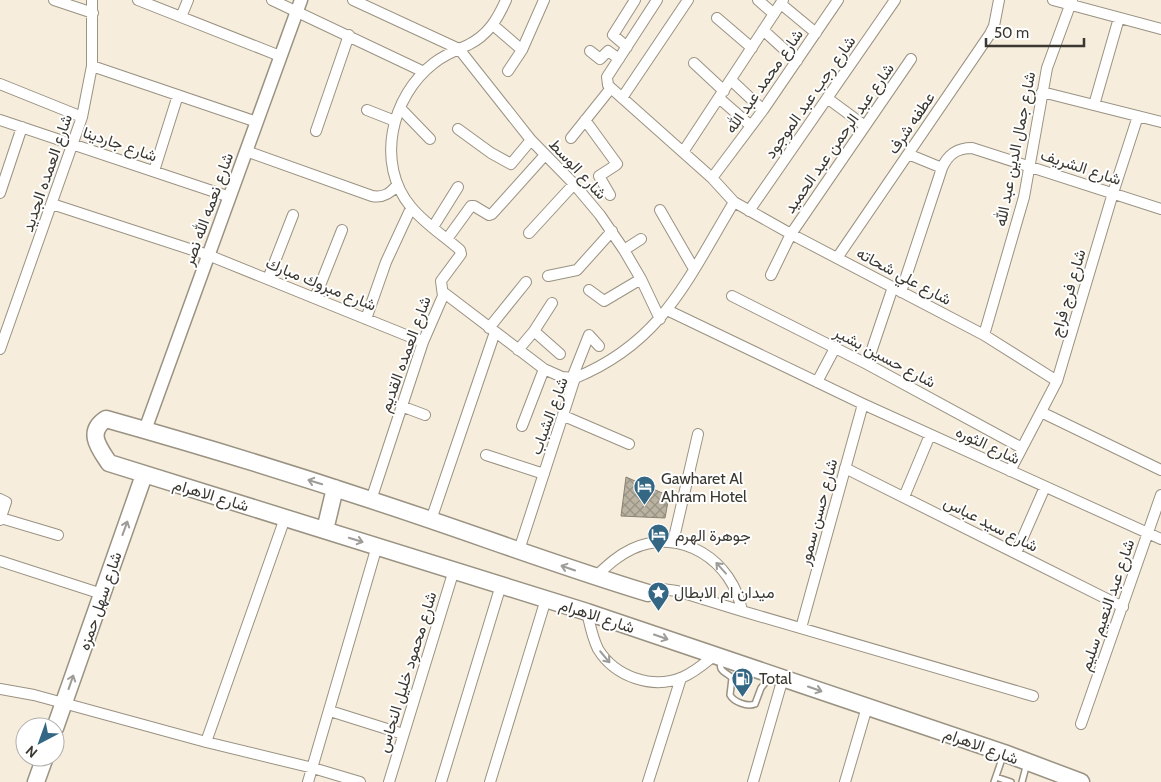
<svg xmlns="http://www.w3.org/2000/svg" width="1161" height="782" font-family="Cabin,Vazirmatn,sans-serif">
<defs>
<pattern id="building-cross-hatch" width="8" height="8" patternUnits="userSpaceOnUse" patternTransform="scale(1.25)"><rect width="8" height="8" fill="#bbb3a2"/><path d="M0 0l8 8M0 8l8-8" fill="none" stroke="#999385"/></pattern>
</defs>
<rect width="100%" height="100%" fill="#f6eddc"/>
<path fill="url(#building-cross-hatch)" stroke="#898171" d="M626 477 669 496 665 518 621 516Z"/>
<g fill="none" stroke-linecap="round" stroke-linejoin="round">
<defs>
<path id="service" d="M721 660C718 673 726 671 732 678L730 695C734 702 747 707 755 704L761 688 770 677
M996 777 1011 782
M994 782 1003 756
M1022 782 1027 763"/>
<path id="minor" d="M54 0 93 13
M138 0 280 56
M272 0 424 72
M353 0 459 49 531 140 574 184 600 215 624 250 641 279 660 319
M657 0 607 77 608 85 611 88 712 178 734 202 791 234 984 335 1057 381
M758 0 774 14
M1053 0 1161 29
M781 4 816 33
M181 17 188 0
M717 18 752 48
M493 25 522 50
M763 30 797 61
M627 47 613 35 635 0
M590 51 600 59 608 51 619 59
M694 63 724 91
M92 66 257 122
M508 71 522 50 544 0
M731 80 763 110
M0 84 82 117
M1042 92 1161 122
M622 98 688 0
M719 98 751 126
M827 98 865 126
M1094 105 1119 18
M400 108 430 139
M367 110 395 121
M0 120 230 197
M585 120 617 164 616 165 599 176 610 195
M458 129 491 153 511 164 531 140
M316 131 349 35
M571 138 611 88
M246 151 372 196C383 198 390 194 397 185
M683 152 783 0
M908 154 942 168
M154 171 178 95
M712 178 763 110 838 0
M0 193 22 127
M52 204 208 255 423 342
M660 210 694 269
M749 211 895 0
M433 227 458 187
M529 233 574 184
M447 239 471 206H474L489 215 492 214 545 155
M624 250 641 239
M837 258 990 34 994 26 999 0
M771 275 791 234 911 59
M548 276 577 270 612 231
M268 279 293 215
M589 290 604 301 641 279
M443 292 544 369 562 377 575 378
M901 292 942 168C948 154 957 148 972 148L1161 209
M732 296 867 364 1022 448
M315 298 342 230
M667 310 863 404 1161 539
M366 319 386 262 411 208
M489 328 526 282
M534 331 560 354
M984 335 1024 197 1047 68 1072 0
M0 349 82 117 92 66V0
M518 350 534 331 552 303
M867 364 893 287
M572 378 589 335 599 346
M817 382 835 348
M401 406 425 415
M1041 412 1161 470
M564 416 629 444
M522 426 544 369
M486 455 544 474
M845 468 1123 607
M1010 471 1057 381 1113 193 1138 116
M904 497 930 435
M0 499 6 502 0 520
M371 500 423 342 443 296 441 281 461 254 460 250C444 236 424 223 411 207 375 164 391 96 434 63 444 55 456 50 468 45 488 35 497 20 506 0
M1 518 58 535
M431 520 495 332
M673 542 698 434
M519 550 575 378C663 342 688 278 734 202
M1016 553 1045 487
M0 561 102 594
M595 577C607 566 617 556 632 549 681 526 733 561 742 611
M648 593 662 589 677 591 742 611 1033 696
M587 612C590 625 592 637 598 649 615 677 653 690 683 677 695 672 705 663 715 655
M801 628 863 404
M0 689 34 695 206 742 313 768 360 782
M330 711 403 734
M1081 724 1161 495
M206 742 285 518
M308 782 377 546
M389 782 454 570
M441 782 501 585
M490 782 546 599
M648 782 681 678
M753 782 783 678
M845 782 867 707"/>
<path id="tertiary" d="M145 430 301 0"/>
<path id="primary" d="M325 530 335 488
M648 593C555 565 464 530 371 500 284 471 195 444 106 419 86 432 99 448 109 463L587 612 1004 753 1081 782
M55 728 144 475
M36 782 45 757"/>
</defs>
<use href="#service" stroke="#9a9282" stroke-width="8"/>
<use href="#minor" stroke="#9a9282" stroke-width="12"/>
<use href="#tertiary" stroke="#9a9282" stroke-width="15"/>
<use href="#primary" stroke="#9a9282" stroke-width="19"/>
<use href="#service" stroke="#fff" stroke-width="5"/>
<use href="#minor" stroke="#fff" stroke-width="10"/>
<use href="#tertiary" stroke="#fff" stroke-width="12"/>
<use href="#primary" stroke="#fff" stroke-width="16"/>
</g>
<defs><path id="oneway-shaft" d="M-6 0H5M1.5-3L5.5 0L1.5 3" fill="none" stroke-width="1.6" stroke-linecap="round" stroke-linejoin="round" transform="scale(1.25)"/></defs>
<g stroke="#9d9c98">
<use href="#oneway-shaft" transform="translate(315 482) rotate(-163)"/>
<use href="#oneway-shaft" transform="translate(125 528) rotate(-70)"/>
<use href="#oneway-shaft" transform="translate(356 540) rotate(17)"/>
<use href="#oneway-shaft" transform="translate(568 568) rotate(-161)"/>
<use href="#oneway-shaft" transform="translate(721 568) rotate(-132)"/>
<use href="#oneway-shaft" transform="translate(661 637) rotate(19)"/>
<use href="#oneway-shaft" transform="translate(605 657) rotate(50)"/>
<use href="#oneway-shaft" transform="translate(71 682) rotate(-71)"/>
<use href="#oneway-shaft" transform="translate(815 689) rotate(19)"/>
</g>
<defs>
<symbol id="hotel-pin" viewBox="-11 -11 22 30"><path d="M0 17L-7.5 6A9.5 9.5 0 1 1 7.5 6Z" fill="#336783" stroke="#fff"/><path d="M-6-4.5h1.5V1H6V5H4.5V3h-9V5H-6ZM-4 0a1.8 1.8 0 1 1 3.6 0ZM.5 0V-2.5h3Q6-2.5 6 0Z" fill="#fff"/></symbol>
<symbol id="sight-pin" viewBox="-11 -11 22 30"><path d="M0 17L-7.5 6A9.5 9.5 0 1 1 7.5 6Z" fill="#336783" stroke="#fff"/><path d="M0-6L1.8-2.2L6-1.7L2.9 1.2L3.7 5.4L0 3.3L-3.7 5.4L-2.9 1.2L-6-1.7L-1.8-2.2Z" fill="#fff"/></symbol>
<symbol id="fuel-pin" viewBox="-11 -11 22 30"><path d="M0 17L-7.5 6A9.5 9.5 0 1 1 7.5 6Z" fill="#336783" stroke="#fff"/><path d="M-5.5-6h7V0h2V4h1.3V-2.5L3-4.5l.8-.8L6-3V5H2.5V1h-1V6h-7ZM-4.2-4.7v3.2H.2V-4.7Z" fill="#fff"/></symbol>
</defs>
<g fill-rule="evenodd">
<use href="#hotel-pin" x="632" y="474" width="25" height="34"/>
<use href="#hotel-pin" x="646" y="522" width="25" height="34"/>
<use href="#sight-pin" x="646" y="580" width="25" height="34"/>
<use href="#fuel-pin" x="730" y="666" width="25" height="34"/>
</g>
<g text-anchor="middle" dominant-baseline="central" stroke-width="4" stroke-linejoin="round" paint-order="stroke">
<g font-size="16" fill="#3b3831" stroke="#fff">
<text transform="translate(764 81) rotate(-55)">شارع محمد عبد الله</text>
<text transform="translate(810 97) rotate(-55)">شارع رجب عبد الموجود</text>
<text transform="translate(911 123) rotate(-56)">عطفه شرف</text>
<text transform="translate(839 138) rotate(-55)">شارع عبد الرحمن عبد الحميد</text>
<text transform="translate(120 144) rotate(19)">شارع جاردينا</text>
<text transform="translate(1015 149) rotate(-79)">شارع جمال الدين عبد الله</text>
<text transform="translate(1081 167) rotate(18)">شارع الشريف</text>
<text transform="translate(578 169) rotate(47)">شارع الوسط</text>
<text transform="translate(47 173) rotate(-71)">شارع العمده الجديد</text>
<text transform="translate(208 209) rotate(-70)">شارع نعمه الله نصر</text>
<text transform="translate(904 276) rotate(28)">شارع علي شحاته</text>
<text transform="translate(321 284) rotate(22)">شارع مبروك مبارك</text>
<text transform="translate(1068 293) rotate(-74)">شارع فرج فراج</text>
<text transform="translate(405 354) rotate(-70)">شارع العمده القديم</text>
<text transform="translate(885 357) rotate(28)">شارع حسين بشير</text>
<text transform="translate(549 416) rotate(-70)">شارع الشباب</text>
<text transform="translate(988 445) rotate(25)">شارع الثوره</text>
<text transform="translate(211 495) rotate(17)">شارع الاهرام</text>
<text transform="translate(818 512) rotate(-75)">شارع حسن سمور</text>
<text transform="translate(991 524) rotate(27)">شارع سيد عباس</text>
<text transform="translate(100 601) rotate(-71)">شارع سهل حمزه</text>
<text transform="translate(1107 605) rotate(-71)">شارع عبد النعيم سليم</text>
<text transform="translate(597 616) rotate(18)">شارع الاهرام</text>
<text transform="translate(407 672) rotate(-73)">شارع محمود خليل النحاس</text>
<text transform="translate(981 746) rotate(20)">شارع الاهرام</text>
</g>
<g font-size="16" fill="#3b3831" stroke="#fff" text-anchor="start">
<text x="661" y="478">Gawharet Al<tspan x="661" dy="18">Ahram Hotel</tspan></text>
<text x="675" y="535">جوهرة الهرم</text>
<text x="674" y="592">ميدان ام الابطال</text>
<text x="759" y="678">Total</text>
</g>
</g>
<g transform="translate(40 742) rotate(221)"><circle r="24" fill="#ffffff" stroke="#b1afad"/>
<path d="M0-4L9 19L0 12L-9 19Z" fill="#336783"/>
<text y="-8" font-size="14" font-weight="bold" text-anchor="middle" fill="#3b3831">N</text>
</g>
<path d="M986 38v8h98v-8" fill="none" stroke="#3b3831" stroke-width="2.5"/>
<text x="994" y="38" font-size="15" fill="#3b3831" stroke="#ffffff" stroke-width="4" paint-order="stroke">50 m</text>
</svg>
